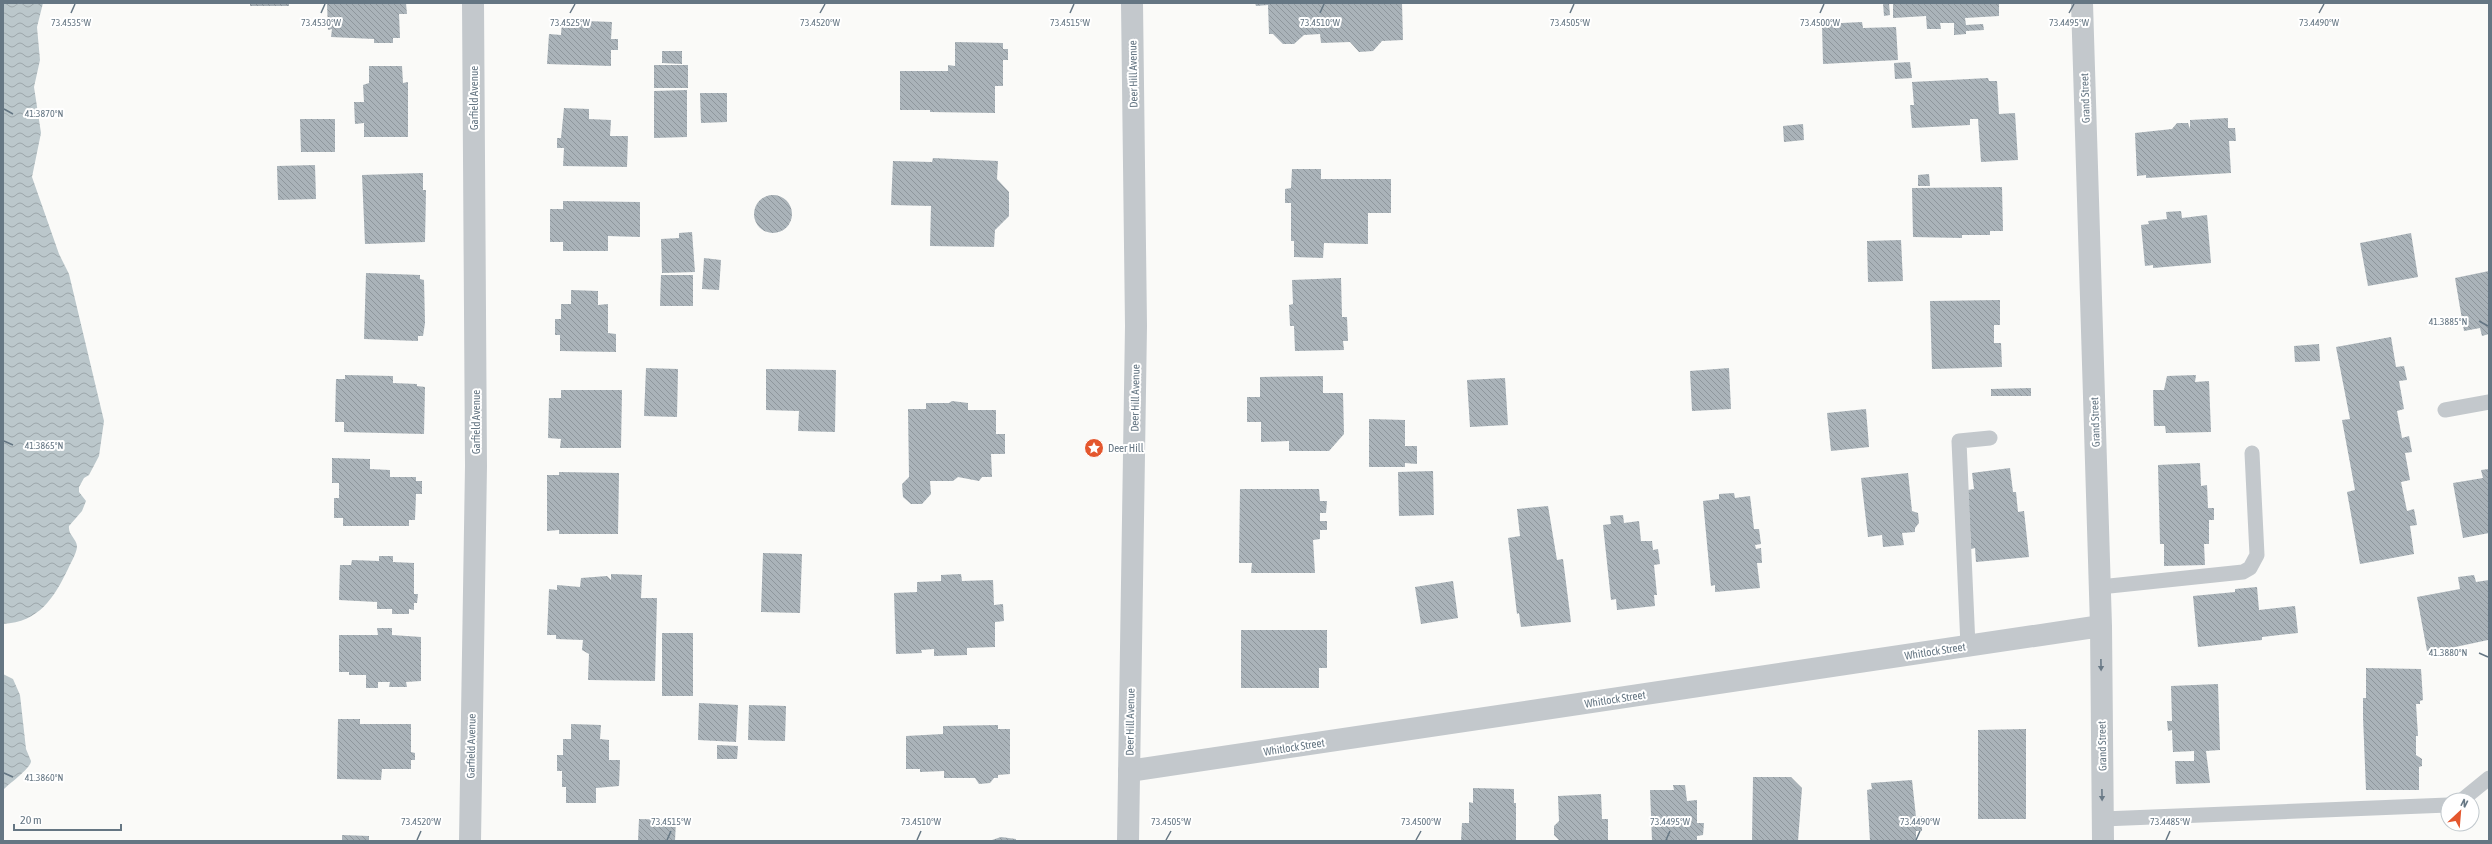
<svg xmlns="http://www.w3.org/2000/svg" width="2492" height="844" font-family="'Asap Condensed',sans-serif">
<defs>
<pattern id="water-waves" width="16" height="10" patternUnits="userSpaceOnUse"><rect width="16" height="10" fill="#bbc7cb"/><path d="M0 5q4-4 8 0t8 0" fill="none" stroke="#9ca6aa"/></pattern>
<pattern id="building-back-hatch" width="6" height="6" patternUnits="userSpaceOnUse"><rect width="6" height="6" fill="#aab3b9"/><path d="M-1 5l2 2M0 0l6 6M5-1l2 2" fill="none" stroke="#8e969c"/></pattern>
</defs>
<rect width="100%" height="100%" fill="#fafaf8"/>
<path fill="url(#water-waves)" d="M3 3H43L37 27 40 60 34 87 41 133 32 177 59 254 69 274 104 421 99 456 89 475 84 478 79 487V492L86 501 82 511 69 526C68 535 76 538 77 546 77 553 71 562 68 569 54 598 39 622 3 624Z
M3 674 13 679 20 695 26 749 31 761C31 768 10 783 3 790Z"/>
<path fill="url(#building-back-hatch)" d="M250 3H289V6H250Z
M327 3H406L407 14H399L400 38H393V43H374V39L331 37 332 29 328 30Z
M1255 3H1402L1403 40 1382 41 1373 51 1359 52 1350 42 1321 43 1320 34 1304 35 1294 44H1283L1273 34H1269L1268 5 1256 6Z
M1883 3H1889L1890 15 1884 16Z
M1893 3H1999V16L1965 18 1966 25 1983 24 1984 30 1966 31V34L1954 35V23H1940L1941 29H1927L1926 16 1893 18Z
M562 20 612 22 611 39H618V50H611V66L547 64 549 34 561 35Z
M1862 22 1863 28 1896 27 1898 60 1823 64 1822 24Z
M955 42 1003 43V49H1008V60H1003V86H995V113L930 112V110H900V71H948V65L955 66Z
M662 51H682V64L662 63Z
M1910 62 1912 78 1895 79 1894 63Z
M654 65H688V88H654Z
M369 66H402L403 83 408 82V137H364V123L355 124 354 102H364L363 85 369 83Z
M1988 78 1989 81H1997L1999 114 2015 113 2018 160 1981 162 1978 119H1970V125L1912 128 1910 105H1914L1912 82Z
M687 90V137L654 138V91Z
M700 93H727V122L701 123Z
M564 108 589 109V119L611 120 610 136H628L627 167 563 166 564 148H557V138H561Z
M2228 118V128H2235L2236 141H2229L2231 173 2146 178V175L2137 176 2135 133 2172 129 2177 123H2188L2190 129V120Z
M300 119H335V152H301Z
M1803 124 1804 140 1784 142 1783 126Z
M933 158 998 161 997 179 1009 192V216L995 230 994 247 930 246 931 206 891 205 893 161 932 162Z
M315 165 316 199 278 200 277 166Z
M1292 169H1321V179H1391V213H1368V244L1324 243 1323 258 1294 257V241H1291V203H1285V189L1291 188Z
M423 173V190H426L425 242 365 244 362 175Z
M1929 174 1930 186H1918V175Z
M2002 187 2003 231H1990V235H1962V238L1913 237 1912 188Z
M754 214a19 19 0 1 1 38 0a19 19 0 1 1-38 0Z
M563 201 640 202V237L608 236V251H563V242H550V209H563Z
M2181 211 2182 218 2207 215 2211 263 2153 268V265L2145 266 2141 225 2149 224 2148 221 2167 219 2166 212Z
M692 232 695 272 662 273 661 239 679 238V233Z
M2411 233 2418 277 2368 286 2360 243Z
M1901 240 1903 281 1868 282 1867 241Z
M704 258 721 260 719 290 702 289Z
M2489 271V334L2482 336 2480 328 2464 331 2455 278Z
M366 273 420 275V279L424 280 425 323 423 336H418V341L364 339Z
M661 275H693V306H660Z
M1341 278 1342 317H1347L1348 341H1343L1344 350 1295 351 1294 326H1290L1289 305 1293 304 1292 280Z
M571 290 598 291V305L608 304V333L616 334V352L560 351V335H555V319H561V304H571Z
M2000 300V325H1994V343H2001L2002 367 1932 369 1930 301Z
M2391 337 2396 367 2404 366 2407 380 2399 381 2404 409 2397 411 2402 438 2409 436 2412 452 2405 453 2410 480 2401 482 2407 511 2414 509 2417 525 2410 526 2414 554 2360 564 2347 492 2355 490 2342 420 2350 419 2336 347Z
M2319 344 2320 361 2295 362 2294 346Z
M646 368 678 369 677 417 644 416Z
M1729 368 1731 409 1692 411 1690 371Z
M766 369 836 370 835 432 798 431 799 411 766 410Z
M345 375 393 376V383L417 384V386L425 387 424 434 344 432V422H335L336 379H345Z
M2196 375 2195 382 2209 381 2211 432 2166 433 2165 426H2154L2153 390H2164L2167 376Z
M1323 376V393H1343L1344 434 1329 451H1289V441L1261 442V422H1247V397H1260V377Z
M1505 378 1508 425 1470 427 1467 380Z
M2031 388V396H1991V389Z
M561 390H622L621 448H560L561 439 548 438 549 398H561Z
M952 401 968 403V410H996V434H1005V454H991L992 477H982L979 481 958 477 953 481H930L931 494 922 504H911L903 497 902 484 909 477 908 409H926V403H949Z
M1866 409 1869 447 1831 451 1827 413Z
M1369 419 1405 420V446H1417V464L1405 463V467H1369Z
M332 458 370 459V469L390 470V477H416V481H422V494H416L415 520H409V526H343V518H334V498H339V483H332Z
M2200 463 2201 486 2207 485 2208 508H2214V520H2209V544H2204L2205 565 2164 566V544H2160L2158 465Z
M2010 468 2013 492H2016L2018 512 2024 511 2029 557 1976 562 1975 548 1971 549 1968 490 1974 489 1972 473Z
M2489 469V533L2463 538 2453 483 2483 478 2481 470Z
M1433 471 1434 515 1399 516 1398 472Z
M559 472 619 473 618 534H559V530L547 531V475H559Z
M1908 473 1912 511 1918 513 1919 523 1915 528V532L1902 533 1904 545 1883 547 1882 535 1868 537 1861 478Z
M1240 489H1319L1320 501H1327L1326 513H1320V521H1327V530H1320V539L1313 540 1315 573H1251L1252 563H1239Z
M1734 493 1735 498 1750 496 1754 529H1759L1761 544 1755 545 1756 549 1761 548 1762 563H1757L1760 588 1715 592V585L1711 586 1703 501 1719 499V494Z
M1548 506 1557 560 1563 559 1571 622 1521 627 1519 613 1517 614 1508 538 1520 536 1517 509Z
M1623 515 1624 523 1639 521 1641 541H1652L1653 550 1658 549 1660 564 1654 565 1657 595H1654L1655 606 1617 610 1616 599 1611 600 1603 525 1611 524 1610 516Z
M763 553 802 554 800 613 761 612Z
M379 556H393V562L414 563V594H418L417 603H414V610L409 609V614H392V609H377V602L339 600 340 565H351L352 560 379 561Z
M611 574 642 575 641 598H657L655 681 588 680 589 654 582 650 583 640 556 639V635H547L549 589 557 590V585L580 587 581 578 607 576 611 580Z
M961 574 962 581 993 580 994 605 1003 604 1004 621 995 622V647L967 648V655L934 656V649L921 650 922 653 896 654 894 593 917 592V582L941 581V575Z
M2474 575 2476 582 2489 580 2488 640 2446 649V647L2427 651 2417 597 2460 589 2458 577Z
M1453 581 1458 618 1421 624 1415 587Z
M2257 587 2259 610 2295 606 2298 633 2262 637V640L2198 647 2193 596 2235 592V589Z
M377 628H392V635L421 637V681L406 682 407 687H389L390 682H378V688H366V675H349V672H339V635H378Z
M1241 630H1327V668H1319V688H1241Z
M662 633H693V696H662Z
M2366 668 2421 669 2423 700 2420 701V704H2416L2418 736H2416V755L2422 759V766L2419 767V790H2366L2363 717V698H2366Z
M2218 684 2220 750 2206 751 2210 783 2176 784 2175 761H2194V751L2173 752 2172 730 2168 731 2167 721H2172L2171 686Z
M699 703 738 705 736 742 698 740Z
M749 705 786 706 785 741 748 740Z
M338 719H360V724H411V752L415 753V760H411V769H382L381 780 337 779Z
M571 724 601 725 600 739 609 740V760H620L619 786 596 788V803H566V787H562V771H557V755H563V739H571Z
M998 725V729H1010V774L998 775V778H994L990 783 979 784 975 778H944V771L920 772V769H906V736L943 734V726Z
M2026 729V819H1978V730Z
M717 745 738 746 737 759H717Z
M1753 777H1791L1802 788 1798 841H1752Z
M1912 780 1916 817 1922 816V831H1916V841H1870L1867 790 1872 789 1871 783Z
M1673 785H1685L1687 801 1697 800V823H1704L1703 835 1697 836V841H1652L1650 790H1674Z
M1473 788 1514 789V803H1516V841H1461L1462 823H1469V802L1473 803Z
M1601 794 1602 819H1608V841H1560L1554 835V826L1559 821 1558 796Z
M639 819 676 820 675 841H638Z
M342 835 369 836V841H342Z
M1001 837 1016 839V841H989Z"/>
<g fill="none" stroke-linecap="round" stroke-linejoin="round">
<path stroke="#c3c8cc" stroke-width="15" d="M2445 410 2489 402
M2100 587 2243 572 2250 568 2257 555 2252 453
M1968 646 1959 441 1990 438
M2462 800 2489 778
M2103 819 2448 805"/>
<path stroke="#c3c8cc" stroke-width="22" d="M2082 3 2101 626 2103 841
M1129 771 2101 626
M470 841 476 466 473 3"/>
<path stroke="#c3c8cc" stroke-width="22" d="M1128 841 1136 326 1132 3"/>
</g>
<defs><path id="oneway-solid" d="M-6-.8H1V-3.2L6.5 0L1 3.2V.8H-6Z"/></defs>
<g fill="#6a7a87">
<use href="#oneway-solid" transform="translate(2101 665) rotate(89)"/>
<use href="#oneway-solid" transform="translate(2102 795) rotate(89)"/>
</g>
<path fill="none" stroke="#657683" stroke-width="1.5" d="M71 13 75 4M321 13 325 4M570 13 575 4M820 13 825 4M1070 13 1074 4M1320 13 1324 4M1570 13 1574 4M1820 13 1824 4M2069 13 2074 4M2319 13 2324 4M4 109 13 114M2479 321 2488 326M4 441 13 445M2479 653 2488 657M4 773 13 777M417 840 421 831M667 840 671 831M917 840 921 831M1166 840 1171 831M1416 840 1421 831M1666 840 1670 831M1916 840 1920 831M2166 840 2170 831"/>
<defs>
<symbol id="sight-disc" viewBox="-11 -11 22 22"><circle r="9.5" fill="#e4572e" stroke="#fff"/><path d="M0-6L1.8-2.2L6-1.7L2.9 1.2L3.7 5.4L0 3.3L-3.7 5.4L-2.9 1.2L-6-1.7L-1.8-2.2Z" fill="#fff"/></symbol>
</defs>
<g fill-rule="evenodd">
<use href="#sight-disc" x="1083" y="437" width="22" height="22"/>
</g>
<g text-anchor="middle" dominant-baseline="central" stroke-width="4" stroke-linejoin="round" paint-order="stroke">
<g font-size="11" fill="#657683" stroke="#fff">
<text transform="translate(1133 74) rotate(-91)">Deer Hill Avenue</text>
<text transform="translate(474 98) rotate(-90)">Garfield Avenue</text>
<text transform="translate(2085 98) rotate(-92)">Grand Street</text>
<text transform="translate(1135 398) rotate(-89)">Deer Hill Avenue</text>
<text transform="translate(476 422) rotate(-90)">Garfield Avenue</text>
<text transform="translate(2095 422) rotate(-92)">Grand Street</text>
<text transform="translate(1935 651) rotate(-9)">Whitlock Street</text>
<text transform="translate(1615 699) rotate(-9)">Whitlock Street</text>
<text transform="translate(1130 722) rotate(-89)">Deer Hill Avenue</text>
<text transform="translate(471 746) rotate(-89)">Garfield Avenue</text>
<text transform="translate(2102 746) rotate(-91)">Grand Street</text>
<text transform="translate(1294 747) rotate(-9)">Whitlock Street</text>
</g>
<g font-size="11" fill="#657683" stroke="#fff" text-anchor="start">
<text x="1108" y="448">Deer Hill</text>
</g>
</g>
<g font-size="10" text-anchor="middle" fill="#657683" stroke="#fff" stroke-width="4" stroke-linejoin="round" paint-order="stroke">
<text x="71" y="26">73.4535°W</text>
<text x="321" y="26">73.4530°W</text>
<text x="570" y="26">73.4525°W</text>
<text x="820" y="26">73.4520°W</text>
<text x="1070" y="26">73.4515°W</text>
<text x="1320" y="26">73.4510°W</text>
<text x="1820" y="26">73.4500°W</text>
<text x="2069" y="26">73.4495°W</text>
<text x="1570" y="26">73.4505°W</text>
<text x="2319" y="26">73.4490°W</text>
<text x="44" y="117">41.3870°N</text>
<text x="2448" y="325">41.3885°N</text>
<text x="44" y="449">41.3865°N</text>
<text x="2448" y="656">41.3880°N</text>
<text x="44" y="781">41.3860°N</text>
<text x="421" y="825">73.4520°W</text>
<text x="671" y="825">73.4515°W</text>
<text x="921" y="825">73.4510°W</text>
<text x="1171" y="825">73.4505°W</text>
<text x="1421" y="825">73.4500°W</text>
<text x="1670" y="825">73.4495°W</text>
<text x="1920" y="825">73.4490°W</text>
<text x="2170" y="825">73.4485°W</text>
</g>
<rect width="2492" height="844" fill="none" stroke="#657683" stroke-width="8"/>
<g transform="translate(2460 812) rotate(26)"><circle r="19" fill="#ffffff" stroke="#c1c8cd"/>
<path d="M0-3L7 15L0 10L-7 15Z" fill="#e4572e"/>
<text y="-6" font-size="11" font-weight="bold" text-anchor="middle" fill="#657683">N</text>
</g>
<path d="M14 824v6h107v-6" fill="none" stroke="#657683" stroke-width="2"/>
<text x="20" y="824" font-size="12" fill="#657683" stroke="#ffffff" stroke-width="3" paint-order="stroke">20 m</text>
</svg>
